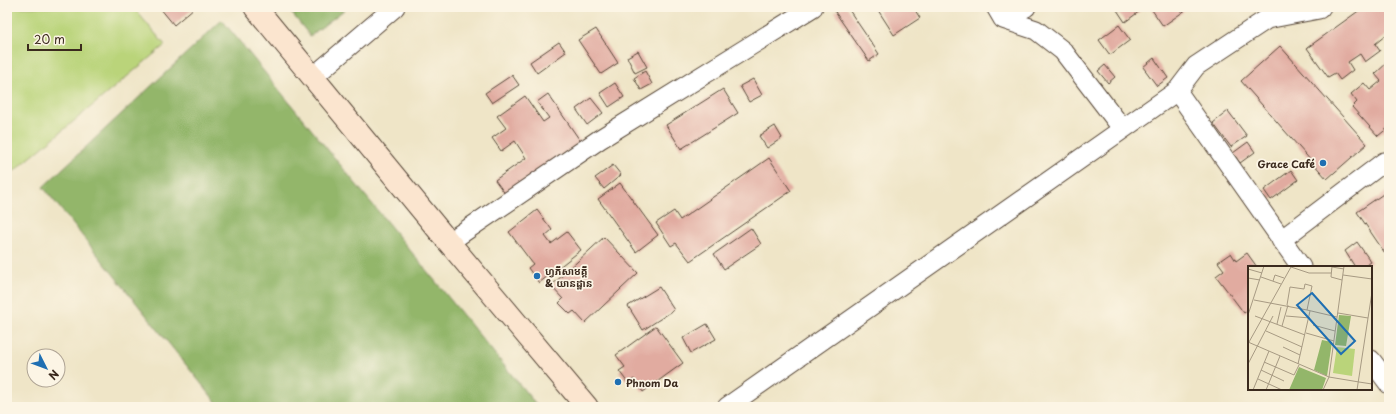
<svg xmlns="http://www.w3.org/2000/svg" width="1396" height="414" font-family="'Playpen Sans','Noto Sans Khmer',sans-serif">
<rect width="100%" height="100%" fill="#fcf5e5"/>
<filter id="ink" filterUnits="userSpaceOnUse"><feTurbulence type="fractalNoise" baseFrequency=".025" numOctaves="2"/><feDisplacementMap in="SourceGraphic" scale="8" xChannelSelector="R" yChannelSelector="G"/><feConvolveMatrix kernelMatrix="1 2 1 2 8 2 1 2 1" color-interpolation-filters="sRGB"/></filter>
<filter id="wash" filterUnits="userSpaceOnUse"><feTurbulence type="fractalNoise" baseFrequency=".012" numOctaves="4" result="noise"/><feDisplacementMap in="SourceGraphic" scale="16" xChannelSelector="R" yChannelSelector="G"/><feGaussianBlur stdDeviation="0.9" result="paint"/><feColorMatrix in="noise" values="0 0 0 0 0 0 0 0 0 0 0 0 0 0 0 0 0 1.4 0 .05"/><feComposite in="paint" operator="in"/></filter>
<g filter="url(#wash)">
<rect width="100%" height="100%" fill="#efe5c7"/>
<path fill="#bad47a" stroke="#7a7f4c" d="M7 7H133L165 45 7 177Z"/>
<path fill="#93b66a" stroke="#677044" d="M287 7H348L310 36Z
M222 20 538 407H220L43 187Z"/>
<g id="blocks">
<path fill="#e1aba0" d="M161 7H195L174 25 160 8Z
M843 7H847L879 54 869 61 835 12Z
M876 7H913L920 18 894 35Z
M1115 7H1144V8L1125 22Z
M1150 7H1190L1163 26Z
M1364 7H1389V39L1386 35 1375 44 1380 51 1365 62 1360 54 1348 62 1353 70 1340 80 1335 73 1328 77 1307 48Z
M1119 25 1130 40 1110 55 1099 40Z
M596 29 618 63 601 74 578 40Z
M559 42 566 52 537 73 530 62Z
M1280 46 1367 144 1327 179 1241 81Z
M638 51 647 67 635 73 627 57Z
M1154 58 1168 78 1157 86 1143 67Z
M1389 61V127L1378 136 1352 107 1357 102 1351 94 1364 83 1370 90 1381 81 1375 74Z
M1105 65 1115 77 1108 83 1098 71Z
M645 71 652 84 641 90 634 78Z
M512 75 519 85 492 103 485 93Z
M753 79 762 95 749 102 740 86Z
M615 83 624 97 609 107 600 93Z
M723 89 738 113 681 149 666 125Z
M548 94 581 142 506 195 495 180 526 158 515 141 501 151 492 138 506 128 497 116 525 96 543 122 549 118 537 102Z
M591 98 603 113 587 125 576 109Z
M1228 111 1247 136 1231 147 1213 123Z
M775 126 782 138 767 148 759 136Z
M1248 142 1255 152 1240 163 1233 153Z
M769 158 791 191 690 261 676 243 671 246 656 223 674 211 680 220Z
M613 165 621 175 604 189 595 178Z
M1291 170 1298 180 1271 200 1264 190Z
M620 183 658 235 636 252 598 199Z
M1389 190V259L1357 212Z
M537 210 552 230 545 236 551 244 567 232 581 250 539 283 528 268 533 264 509 232Z
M751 228 761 244 724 269 714 254Z
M604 237 638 273 585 323 574 311 570 314 559 303 563 299 551 286Z
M1357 242 1371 262 1364 267H1355L1345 251Z
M1231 253 1236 261 1247 253 1257 267H1249V309L1244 313 1216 276 1224 270 1218 262Z
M659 287 674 310 643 330 628 306Z
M707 324 716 339 691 353 683 338Z
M656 326 683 363 643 392 634 379 628 383 619 371 625 367 616 355Z"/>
</g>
</g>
<g filter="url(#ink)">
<use href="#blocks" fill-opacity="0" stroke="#564637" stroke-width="1"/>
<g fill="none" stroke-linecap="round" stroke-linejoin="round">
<defs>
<path id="minor" d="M996 7 1003 19 1036 30 1063 51 1122 128
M1003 19 1026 7
M313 77 395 7
M1177 91 1196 66 1267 19 1319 9 1321 7
M1281 240 1384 162
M449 242 600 139 813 7
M1371 360 1389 384
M727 407 1177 91 1301 267"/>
<path id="secondary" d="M255 7 441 233 587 407"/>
</defs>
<use href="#minor" stroke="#564637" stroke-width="21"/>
<use href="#secondary" stroke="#564637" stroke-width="24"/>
<use href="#minor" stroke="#fff" stroke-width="19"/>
<use href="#secondary" stroke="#fbe5cf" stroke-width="22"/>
</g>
</g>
<g fill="#1f6fb2" stroke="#fcf5e5" stroke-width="1.5">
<circle cx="1323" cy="163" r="4"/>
<circle cx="537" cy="276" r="4"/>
<circle cx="618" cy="382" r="4"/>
</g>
<g text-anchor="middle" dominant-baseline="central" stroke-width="3.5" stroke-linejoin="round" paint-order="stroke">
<g font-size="10" font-weight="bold" fill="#3b2a1e" stroke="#fcf5e5" text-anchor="start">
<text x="1315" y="163" text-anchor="end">Grace Café</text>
<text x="545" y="270">ហ្វភីសាមគ្គី<tspan x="545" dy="12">&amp; យានដ្ឋាន</tspan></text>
<text x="626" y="382">Phnom Da</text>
</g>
</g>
<g transform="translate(1248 266)">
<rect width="124" height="124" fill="#efe5c7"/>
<path d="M89 81 107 83 104 110 85 107Z" fill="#bad47a"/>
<path d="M91 49 103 50 98 80 87 79ZM74 74 84 76 79 110 66 104ZM51 101 78 112 74 124H41Z" fill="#93b66a"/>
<path fill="none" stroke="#a79a83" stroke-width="1" d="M40 0 61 7H83M84 0 83 11 94 14M84 1 96 3M0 3 14 7M95 9 124 13M13 11 33 18M0 12 12 14M25 15 27 9 36 12M56 23 57 18 64 20 59 44 89 51M6 34 59 44M39 39 42 21 56 23M90 47 120 52M0 49 16 0M7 50 57 69M38 50 62 52M29 58 33 41M65 59 87 65M34 60 40 39M18 65 54 81M58 67 86 75M0 76 81 111M1 76 43 1M35 81 52 89M16 96 46 109 51 99M0 98 25 50M50 98 62 45M13 104 36 115M81 111 111 116M10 113 34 124M111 116 124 118M5 124 21 85M18 124 32 90M75 124 81 111 96 0M109 124 124 26"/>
<path fill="#1f6fb2" fill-opacity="0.15" stroke="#1f6fb2" stroke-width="2" d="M64 27 107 75 93 88 49 39Z"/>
<rect width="124" height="124" fill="none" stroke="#3b2a1e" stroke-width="2"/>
</g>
<rect width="1396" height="414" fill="none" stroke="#fcf5e5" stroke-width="24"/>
<g transform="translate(46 368) rotate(132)"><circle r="19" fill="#fcf5e5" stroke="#afa495"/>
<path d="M0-3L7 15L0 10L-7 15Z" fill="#1f6fb2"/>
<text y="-6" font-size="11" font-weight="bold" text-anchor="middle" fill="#3b2a1e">N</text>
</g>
<path d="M28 44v6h53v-6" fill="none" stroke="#3b2a1e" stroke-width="2"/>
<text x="34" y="44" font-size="12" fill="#3b2a1e" stroke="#fcf5e5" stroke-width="3" paint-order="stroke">20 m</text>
</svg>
